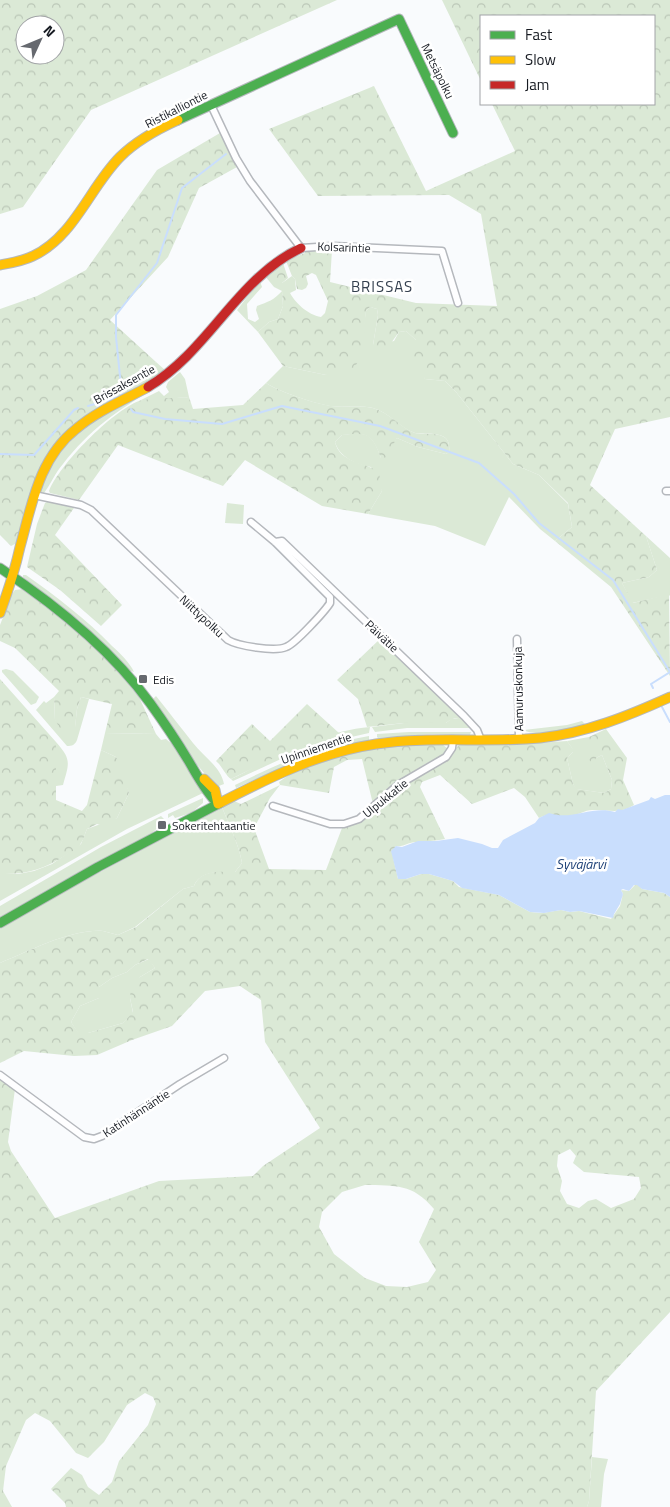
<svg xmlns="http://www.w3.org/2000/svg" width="670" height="1507" font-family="'Titillium Web',sans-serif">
<defs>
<pattern id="forest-crowns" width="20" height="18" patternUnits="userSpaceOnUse" patternTransform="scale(1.25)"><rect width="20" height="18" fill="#dbe9d6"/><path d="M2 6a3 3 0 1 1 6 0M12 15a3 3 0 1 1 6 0" fill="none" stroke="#bbc7b7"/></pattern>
</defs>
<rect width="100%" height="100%" fill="#f9fbfd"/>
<path fill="#dbe9d6" d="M292 276 295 279 296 290 290 293 282 291 283 306 278 319 269 322 258 332 237 310 260 281 262 287 247 304 248 319 255 322 259 319 256 310 257 306C268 302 274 300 282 291V283Z
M370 307 377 309 378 315 373 345 394 341 399 332 406 331 416 340 425 379 445 381 456 392 513 464 539 475 568 504 572 527 555 541 540 529 509 497 485 546 435 526 368 514 382 491 371 467C357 465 339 457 335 442L342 435C368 432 372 433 381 458L397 438 418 447 446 454 449 452C452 428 428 436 415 433 400 428 390 413 373 408 359 405 344 408 330 406 313 403 280 392 266 383L283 366 326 375 363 332 366 311Z
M156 362 165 370 155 379 131 394 130 391 139 381 141 368 144 370Z
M180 372 185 379 189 397 139 401 159 391 164 396 169 392 166 387 168 382Z
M154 387 155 388C118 410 89 430 63 464 55 473 51 484 44 493L40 491C57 429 102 415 154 387Z
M227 503 244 505 243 524 225 523Z
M646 536 670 558V596L669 595 632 603 622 583 649 577 657 570Z
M23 575H26C57 597 86 619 112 646 120 653 130 663 134 672L129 670 80 621 23 577Z
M6 669 13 671 39 697 36 703 31 705 2 672V670Z
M156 696C169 712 181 728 193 743 203 756 221 767 224 784L216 787 193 760 152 700Z
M54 697 55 720 75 727 77 709 81 697 89 699 77 740C75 745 72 746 67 746L36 710 44 701 46 703Z
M459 718 464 719 470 728H407L375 732 372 727 404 723H446L451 719Z
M582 721 585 724C575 730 532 737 524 730L567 725Z
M370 727 369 733 316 745 281 759 233 781 231 779C241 775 250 769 259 764 293 748 332 730 370 727Z
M409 732H471L470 735 432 734 378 738 377 737V734Z
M105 733 156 734 161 740 166 739 172 744 199 783 203 793 127 829 0 901V874H18L34 871 52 864 81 844 87 829 117 818 129 793 116 757 101 750Z
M369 736V740L308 756 236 788 235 785C278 764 321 744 369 736Z
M589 737V744L596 758 602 755 612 780 611 789 604 793 576 789 573 784 567 758 573 752 572 748 567 741Z
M56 742C72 760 69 763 63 785L56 786Z
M203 798V803L191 813 175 818 173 815 168 818V814Z
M222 807C229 826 239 844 242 863L235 872C220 872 200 870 194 886L183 889 135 927 118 935C113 934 108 932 103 931 70 929 30 951 0 963V929L3 926 46 901Z
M161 816 165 820 159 823 160 826 147 837 96 864 0 919V906L101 847Z
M149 959 155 968 140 977 130 998 133 1013 123 1023 88 1033H78L71 1022 80 1006 99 998V987L112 978 127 972 135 965Z
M592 1457 608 1459 604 1474 601 1507H587L589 1501Z"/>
<path fill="url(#forest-crowns)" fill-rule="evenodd" d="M0 0H337L91 110 23 207 0 214ZM25 25H55V55H25Z
M442 0H670V417L615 429 590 485 646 536 657 570 649 577 622 583 633 603 669 594 670 676 611 587 555 541 572 527 568 503 539 475 513 464 456 392 445 381 425 379 412 356 416 340 406 331 399 332 386 350 379 351 373 345 378 315 377 309 370 307 366 311 362 355 353 370 326 375 283 366 258 332 269 322 278 319 283 306 282 291 274 287 265 276 283 263 288 278 282 283V290L289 291C294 302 308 315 321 317L325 313 328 301 316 275 312 273 306 276 308 284 306 288 302 290 297 289 295 279 292 276 286 261 305 253 304 250 312 249 332 250 330 282 416 303 497 306 481 214 449 195 318 196 269 129 374 86 426 191 515 151 492 104H654V16H481V81Z
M220 133 237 167 199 188 168 257 110 320 156 362 148 368 141 369 139 381 130 391 131 394C105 407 80 417 59 439L19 542 11 546 0 535V309L37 296 86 270 157 170Z
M266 383C280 392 313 403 331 406 344 408 359 405 373 408 390 413 401 428 415 433 428 436 452 428 449 452L446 454 418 447 397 438 384 460 381 458C372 434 368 432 342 435L335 442C340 463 365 462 379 472L382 491 368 514 322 506 245 460 223 486 118 445 79 500 50 493 49 491C59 465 112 411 139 401 149 398 177 398 189 397L193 409 243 405Z
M47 502 60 504 74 508 55 535 122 605 101 626 60 590 27 567 37 524 45 503Z
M23 589 30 592 71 623 115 667 139 697 156 734 105 733 112 704 81 697 77 709 75 728 69 730H61L55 720 54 697 59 691 15 648 0 641V625L12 594 15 590Z
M381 638 464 719C457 717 452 718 446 723H404L367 727 358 699 337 680Z
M0 679 56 742V800L82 811 87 805 101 750 116 757 122 767 129 793 117 818 104 826 97 824 87 829C85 833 84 839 81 843 79 848 71 852 66 855 45 869 25 875 0 874Z
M307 704 339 733 284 753 231 779C226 776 222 766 216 761L252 724 270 741Z
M606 729 627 758 623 780 634 805C618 815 609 809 592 810 585 810 578 815 570 816 559 818 549 812 539 818L525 797 514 788 472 804 440 775 422 782 420 787 445 839C435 841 426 841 416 842 408 842 405 847 396 846L393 857 398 879H406L421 874H429L453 881 459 887 499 895 530 912 542 913 561 910 570 912 579 911 611 919 620 906 623 894 621 890 629 891 635 885H639L642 889 664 893 670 897V1312L596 1391 589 1501 587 1507H66L65 1503 51 1489 71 1468 82 1475 88 1487 99 1495 112 1482 119 1461 148 1425 156 1404 153 1397 145 1393 127 1405 104 1442 88 1458 76 1453 50 1421 35 1413 26 1420 6 1466 3 1491 12 1507H0V1078L15 1089 8 1142 11 1151 55 1218 159 1181 253 1176 263 1166 320 1128 265 1042 261 1000 240 986 205 991 172 1026 132 1040 97 1055 74 1056 24 1051 0 1063V963C30 951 70 929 103 931 108 932 113 934 118 935L136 927 183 889 194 886C201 869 220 872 235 872L242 863C239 844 229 826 222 807L234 801 241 804 280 785 279 782C285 778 291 773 298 770 338 751 399 743 442 744L448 749 442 758 424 765 408 775 390 788 373 804 362 759 347 760 334 767 329 793 280 785 270 798 254 828 269 869 326 870 342 828C366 821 383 802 402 786 418 774 436 763 453 751L459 745H510L567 741 573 749V752L567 758 573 784 577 789 604 793 611 789 612 780 602 755 596 758V764H592L585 753 589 744V737ZM148 959 155 968 140 977 131 985 130 998 133 1012 123 1023 88 1033 78 1032 71 1022 80 1006 99 998V987L112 978 127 972 135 965ZM570 1149 576 1156 573 1163 584 1172 639 1177 641 1188 634 1199 611 1208 596 1199 588 1201 579 1208 567 1204 560 1191 562 1181 557 1166 558 1155ZM365 1185C396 1186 412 1183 434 1209L419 1242 436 1270 428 1282 407 1287 386 1286 365 1278 334 1254 319 1227 322 1212 342 1192Z"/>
<path fill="#c9defd" d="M665 795H670V897L664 893 642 889 637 885H634L629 891 623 889 621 890 623 894 620 904 614 914 613 918 579 911 570 912 561 910 544 913 530 912 499 895 462 888 453 881 429 874H421L406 879H398L391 851 396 846 402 847 418 841H436L458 838 482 844 492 848H498L503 840 535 823 539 818 549 813C572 821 592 805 615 812L618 809 622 810 649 800 651 797 655 799Z"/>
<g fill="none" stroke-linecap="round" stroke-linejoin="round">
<path stroke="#c9defd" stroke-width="2" d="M88 406 122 396 116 337V315L157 263 182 188 226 154
M131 409 133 412 165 419 222 424 282 406 380 426 479 463 514 494 539 523 613 580 670 672
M0 454 34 455 74 410 78 408
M653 688 651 684 670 672
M662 707 670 722"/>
<defs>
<path id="street" d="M211 105 236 158 250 181 301 248 333 246 442 251 458 303
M666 491H670
M34 495 81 505 91 510 228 640C238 646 275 652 286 647 295 644 325 611 330 603V597L275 542 251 522
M275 542 282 541 464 716 477 730 481 740
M517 639 519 739
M273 806 330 824H344L359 819 398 785 446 757 452 748 453 740
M0 1075 84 1137 94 1139 102 1136 180 1084 224 1058"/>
<path id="fast" d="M178 120 399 19 453 133
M0 568C56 605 110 648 150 703 163 721 176 740 188 760 197 775 205 791 218 804
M0 923 98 867 220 803"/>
<path id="slow" d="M0 265C11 263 23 261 33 256 74 237 90 187 120 157 136 141 158 129 178 120
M0 613C8 591 15 570 20 547 32 504 39 458 76 429 97 411 124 400 148 387
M204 779 215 790 218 804
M220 803C270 777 321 752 376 744 430 736 486 743 540 738 586 733 628 716 670 697"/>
<path id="jam" d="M148 387C209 351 237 278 301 248"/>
</defs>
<use href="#street" stroke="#b5b8bd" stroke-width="9"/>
<use href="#fast" stroke="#b5b8bd" stroke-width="11"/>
<use href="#slow" stroke="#b5b8bd" stroke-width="11"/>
<use href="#jam" stroke="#b5b8bd" stroke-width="11"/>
<use href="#street" stroke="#fefeff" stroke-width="6"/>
<use href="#fast" stroke="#4caf50" stroke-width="9"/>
<use href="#slow" stroke="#ffc107" stroke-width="9"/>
<use href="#jam" stroke="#c62828" stroke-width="9"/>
</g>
<g fill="#66696f" stroke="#fff" stroke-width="2">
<rect x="138" y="674" width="10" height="10" rx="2.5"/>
<rect x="157" y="820" width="10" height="10" rx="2.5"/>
</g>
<g text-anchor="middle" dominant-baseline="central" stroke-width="5" stroke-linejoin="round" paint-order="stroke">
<g font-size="12" fill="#171b22" stroke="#fff">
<text transform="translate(438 71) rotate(64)">Metsäpolku</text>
<text transform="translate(176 109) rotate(-27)">Ristikalliontie</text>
<text transform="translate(344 247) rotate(2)">Kolsarintie</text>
<text transform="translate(124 384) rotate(-29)">Brissaksentie</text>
<text transform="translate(202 616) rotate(43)">Niittypolku</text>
<text transform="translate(382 636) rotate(43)">Päivätie</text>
<text transform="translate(518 689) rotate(-91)">Aamuruskonkuja</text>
<text transform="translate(316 748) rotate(-19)">Upinniementie</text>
<text transform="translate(385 798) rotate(-39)">Ulpukkatie</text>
<text transform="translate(136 1113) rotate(-33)">Katinhännäntie</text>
</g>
<g font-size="12" fill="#171b22" stroke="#fff" text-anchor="start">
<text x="153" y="679">Edis</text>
<text x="172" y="825">Sokeritehtaantie</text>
</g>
<g font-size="14" font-style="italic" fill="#214378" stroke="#fff">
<text x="581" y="863">Syväjärvi</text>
</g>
<g font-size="15" letter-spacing="1" fill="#343f4e" stroke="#fff">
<text x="382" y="286">BRISSAS</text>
</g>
</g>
<rect x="480" y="15" width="175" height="90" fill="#ffffff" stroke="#a2a4a7"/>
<rect x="490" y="31" width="25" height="8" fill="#4caf50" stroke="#a2a4a7"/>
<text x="525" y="40" font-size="15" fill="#171b22">Fast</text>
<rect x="490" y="56" width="25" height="8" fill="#ffc107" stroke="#a2a4a7"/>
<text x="525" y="65" font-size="15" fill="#171b22">Slow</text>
<rect x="490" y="81" width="25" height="8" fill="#c62828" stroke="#a2a4a7"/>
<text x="525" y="90" font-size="15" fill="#171b22">Jam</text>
<g transform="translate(40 40) rotate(46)"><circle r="24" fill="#ffffff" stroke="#a2a4a7"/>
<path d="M0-4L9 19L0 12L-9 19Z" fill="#66696f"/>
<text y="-8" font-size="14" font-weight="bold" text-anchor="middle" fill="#171b22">N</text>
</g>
</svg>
